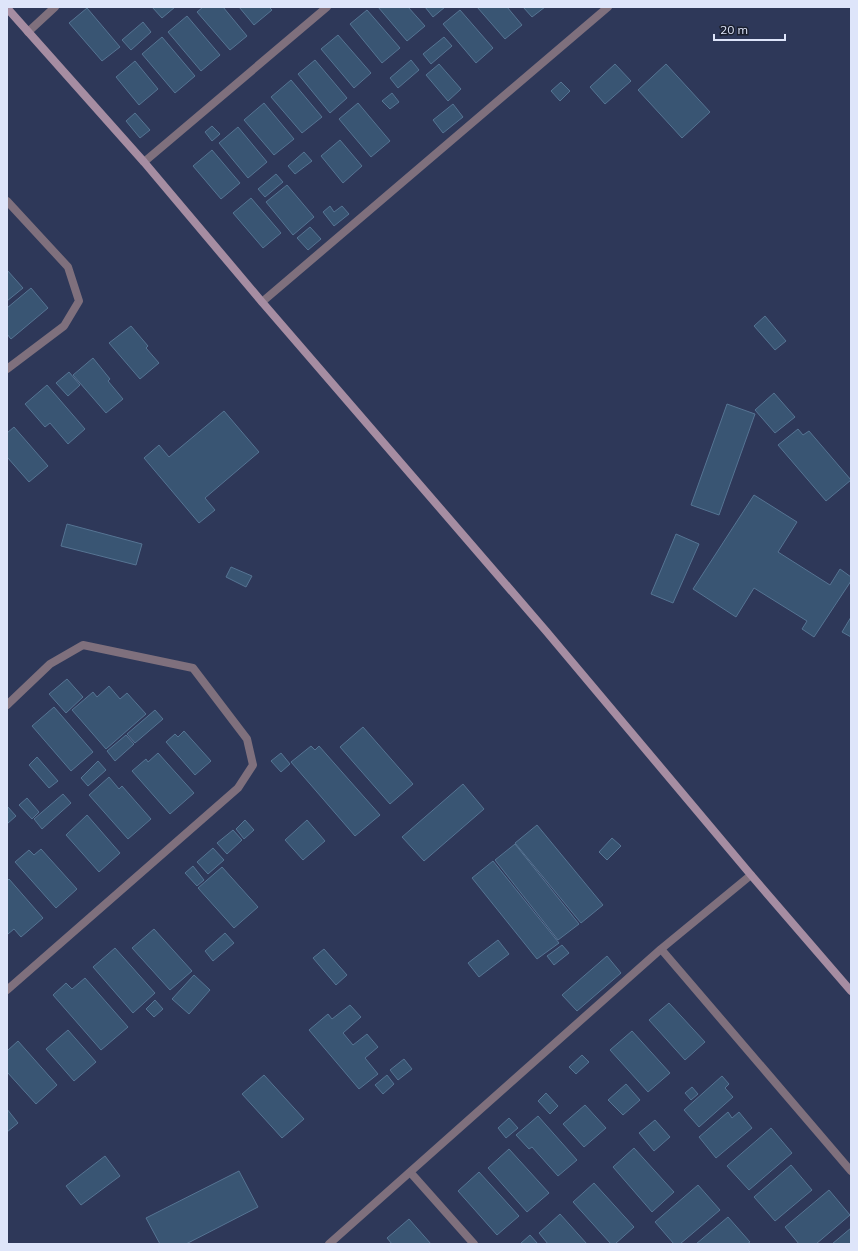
<svg xmlns="http://www.w3.org/2000/svg" width="858" height="1251" font-family="Mulish,sans-serif">
<rect width="100%" height="100%" fill="#2e3859"/>
<path fill="#395573" stroke="#567493" d="M152 7H175L162 18Z
M203 7H223L247 36 230 50 197 12Z
M239 7H269L272 10 254 25Z
M378 7H408L425 26 407 41Z
M425 7H445L433 17Z
M477 7H507L522 25 505 39Z
M523 7H545L532 17Z
M87 8 120 47 102 61 69 23Z
M367 10 400 48 382 63 350 24Z
M460 10 493 48 476 63 443 24Z
M187 16 220 55 201 71 168 32Z
M143 22 151 32 131 50 122 40Z
M338 35 371 73 354 88 321 49Z
M162 37 195 76 175 93 142 54Z
M444 37 452 46 431 64 423 54Z
M315 60 347 98 330 113 298 74Z
M411 60 419 70 398 88 390 78Z
M135 61 158 89 139 105 116 77Z
M439 64 461 89 448 101 426 75Z
M615 64 631 81 605 104 590 87Z
M666 64 710 112 682 138 638 90Z
M291 80 322 117 302 133 271 97Z
M561 82 570 91 560 101 551 91Z
M392 93 399 102 390 109 382 101Z
M264 103 294 139 274 155 244 120Z
M358 103 390 141 371 157 339 119Z
M453 104 463 117 443 133 433 120Z
M135 113 150 130 140 138 126 121Z
M212 126 220 134 212 141 205 132Z
M238 127 267 162 248 178 219 143Z
M340 140 362 166 343 183 321 156Z
M212 150 240 183 221 199 193 166Z
M304 152 312 161 295 174 288 166Z
M276 174 283 182 265 197 258 189Z
M287 185 314 217 293 235 266 202Z
M251 198 281 233 263 248 233 213Z
M330 206 334 212 342 206 349 214 334 226 323 212Z
M310 227 321 239 308 250 297 238Z
M7 270 23 288 7 301Z
M31 288 48 308 11 339 7 334V308Z
M765 316 786 341 775 350 754 326Z
M131 326 148 346 146 348 159 363 140 379 109 343Z
M93 358 110 379 108 381 123 399 106 413 73 375Z
M69 372 80 385 68 396 56 383Z
M47 385 85 429 68 444 50 423 45 427 25 404Z
M774 393 795 417 775 433 755 410Z
M727 404 755 414 719 515 691 505Z
M224 411 259 452 205 498 215 510 199 523 144 458 159 445 169 457Z
M14 427 48 466 29 482 7 457V433Z
M798 429 803 435 809 431 851 480 826 501 778 445Z
M754 495 797 522 778 552 830 585 840 569 851 577V581L814 637 802 629 807 621 754 588 736 617 693 589Z
M67 524 142 544 136 565 61 546Z
M676 534 699 544 673 603 651 594Z
M231 567 252 576 246 587 226 577Z
M851 617V637L842 632Z
M67 679 83 697 66 713 49 694Z
M109 686 120 699 127 693 146 714 106 749 72 710 93 692 97 697Z
M54 707 93 752 71 771 32 726Z
M155 710 163 719 135 743 127 734Z
M363 727 413 784 390 804 340 747Z
M184 731 211 761 195 775 166 742 175 734 178 737Z
M126 735 134 744 115 761 107 751Z
M311 746 315 750 319 746 380 815 355 836 291 762Z
M158 753 194 793 170 814 132 771 146 759 148 762Z
M281 753 290 764 281 772 271 761Z
M37 757 58 781 49 788 29 765Z
M98 761 106 770 88 786 81 778Z
M109 777 119 789 122 786 151 819 128 839 89 795Z
M463 784 484 809 424 861 402 837Z
M63 794 71 803 42 829 34 819Z
M27 798 39 812 32 819 19 805Z
M7 806 16 816 7 824Z
M87 815 120 853 99 872 66 835Z
M245 820 254 830 244 839 236 829Z
M307 820 325 841 303 860 285 840Z
M537 825 603 905 581 923 515 843Z
M233 830 242 840 227 854 217 843Z
M612 838 621 846 607 860 599 852Z
M515 844 579 924 558 940 495 860Z
M213 848 224 860 208 874 197 862Z
M41 849 77 889 56 908 15 862 29 850 34 855Z
M493 861 559 943 537 959 472 878Z
M193 866 204 880 197 886 185 873Z
M222 867 258 907 234 928 198 888Z
M9 879 43 918 21 937 14 929 8 934 7 933V881Z
M154 929 192 971 170 990 132 948Z
M225 933 234 943 213 961 205 951Z
M498 940 509 954 479 977 468 963Z
M562 945 569 953 554 965 547 956Z
M115 948 155 993 133 1013 93 967Z
M324 949 347 975 336 985 313 958Z
M607 956 621 973 577 1011 562 995Z
M194 975 210 990 189 1014 172 999Z
M85 978 128 1027 101 1050 53 995 66 983 72 989Z
M155 1000 163 1009 154 1017 146 1009Z
M669 1003 705 1042 685 1060 649 1020Z
M350 1005 361 1017 343 1033 353 1045 367 1034 378 1047 365 1058 378 1074 359 1089 309 1030 328 1014 332 1019Z
M68 1030 96 1062 74 1081 46 1049Z
M632 1031 670 1073 648 1092 610 1050Z
M18 1041 57 1085 36 1104 7 1072V1051Z
M582 1055 589 1062 576 1074 569 1067Z
M404 1059 412 1069 398 1080 390 1070Z
M264 1075 304 1119 282 1138 242 1094Z
M387 1075 394 1084 383 1094 375 1085Z
M722 1076 729 1084 725 1088 733 1097 699 1127 684 1110Z
M626 1084 640 1100 623 1115 608 1100Z
M692 1087 698 1094 691 1100 685 1093Z
M546 1093 558 1106 550 1114 538 1101Z
M585 1105 606 1128 584 1147 563 1124Z
M7 1109 18 1123 7 1132Z
M728 1112 732 1118 739 1112 752 1128 716 1158 699 1137Z
M538 1116 577 1160 558 1176 532 1147 529 1149 516 1135Z
M509 1118 518 1128 506 1138 498 1128Z
M655 1120 670 1137 654 1151 639 1133Z
M771 1128 792 1153 749 1190 727 1166Z
M634 1148 674 1192 652 1212 613 1167Z
M509 1149 549 1193 527 1212 488 1168Z
M105 1156 120 1176 81 1205 66 1186Z
M791 1165 812 1190 775 1221 754 1197Z
M239 1171 258 1207 186 1244H160L146 1218Z
M479 1172 519 1216 497 1235 458 1191Z
M594 1183 634 1227 615 1244H611L573 1202Z
M698 1185 720 1210 680 1244H674L655 1222Z
M829 1190 850 1215 816 1244H799L785 1227Z
M560 1214 587 1244H548L539 1233Z
M728 1217 750 1242 747 1244H696Z
M409 1219 431 1244H392L387 1238Z
M851 1228V1244H832Z
M530 1235 538 1244H520Z"/>
<g fill="none" stroke-linecap="round" stroke-linejoin="round">
<path stroke="#7f707d" stroke-width="8" d="M28 32 55 7
M144 162 327 7
M7 201 68 267 79 301 64 326 7 369
M262 302 608 7
M7 705 50 664 83 645 193 668 247 739 253 765 238 788 7 990
M661 949 851 1171
M410 1172 474 1244
M329 1244 661 949 751 875"/>
<path stroke="#a68da2" stroke-width="8" d="M7 8 144 162 262 302 546 631 751 875 851 991"/>
</g>
<rect width="858" height="1251" fill="none" stroke="#dee5fa" stroke-width="16"/>
<path d="M714 34v6h71v-6" fill="none" stroke="#dee5fa" stroke-width="2"/>
<text x="720" y="34" font-size="12" fill="#dee5fa" stroke="#1b202f" stroke-width="3" paint-order="stroke">20 m</text>
</svg>
